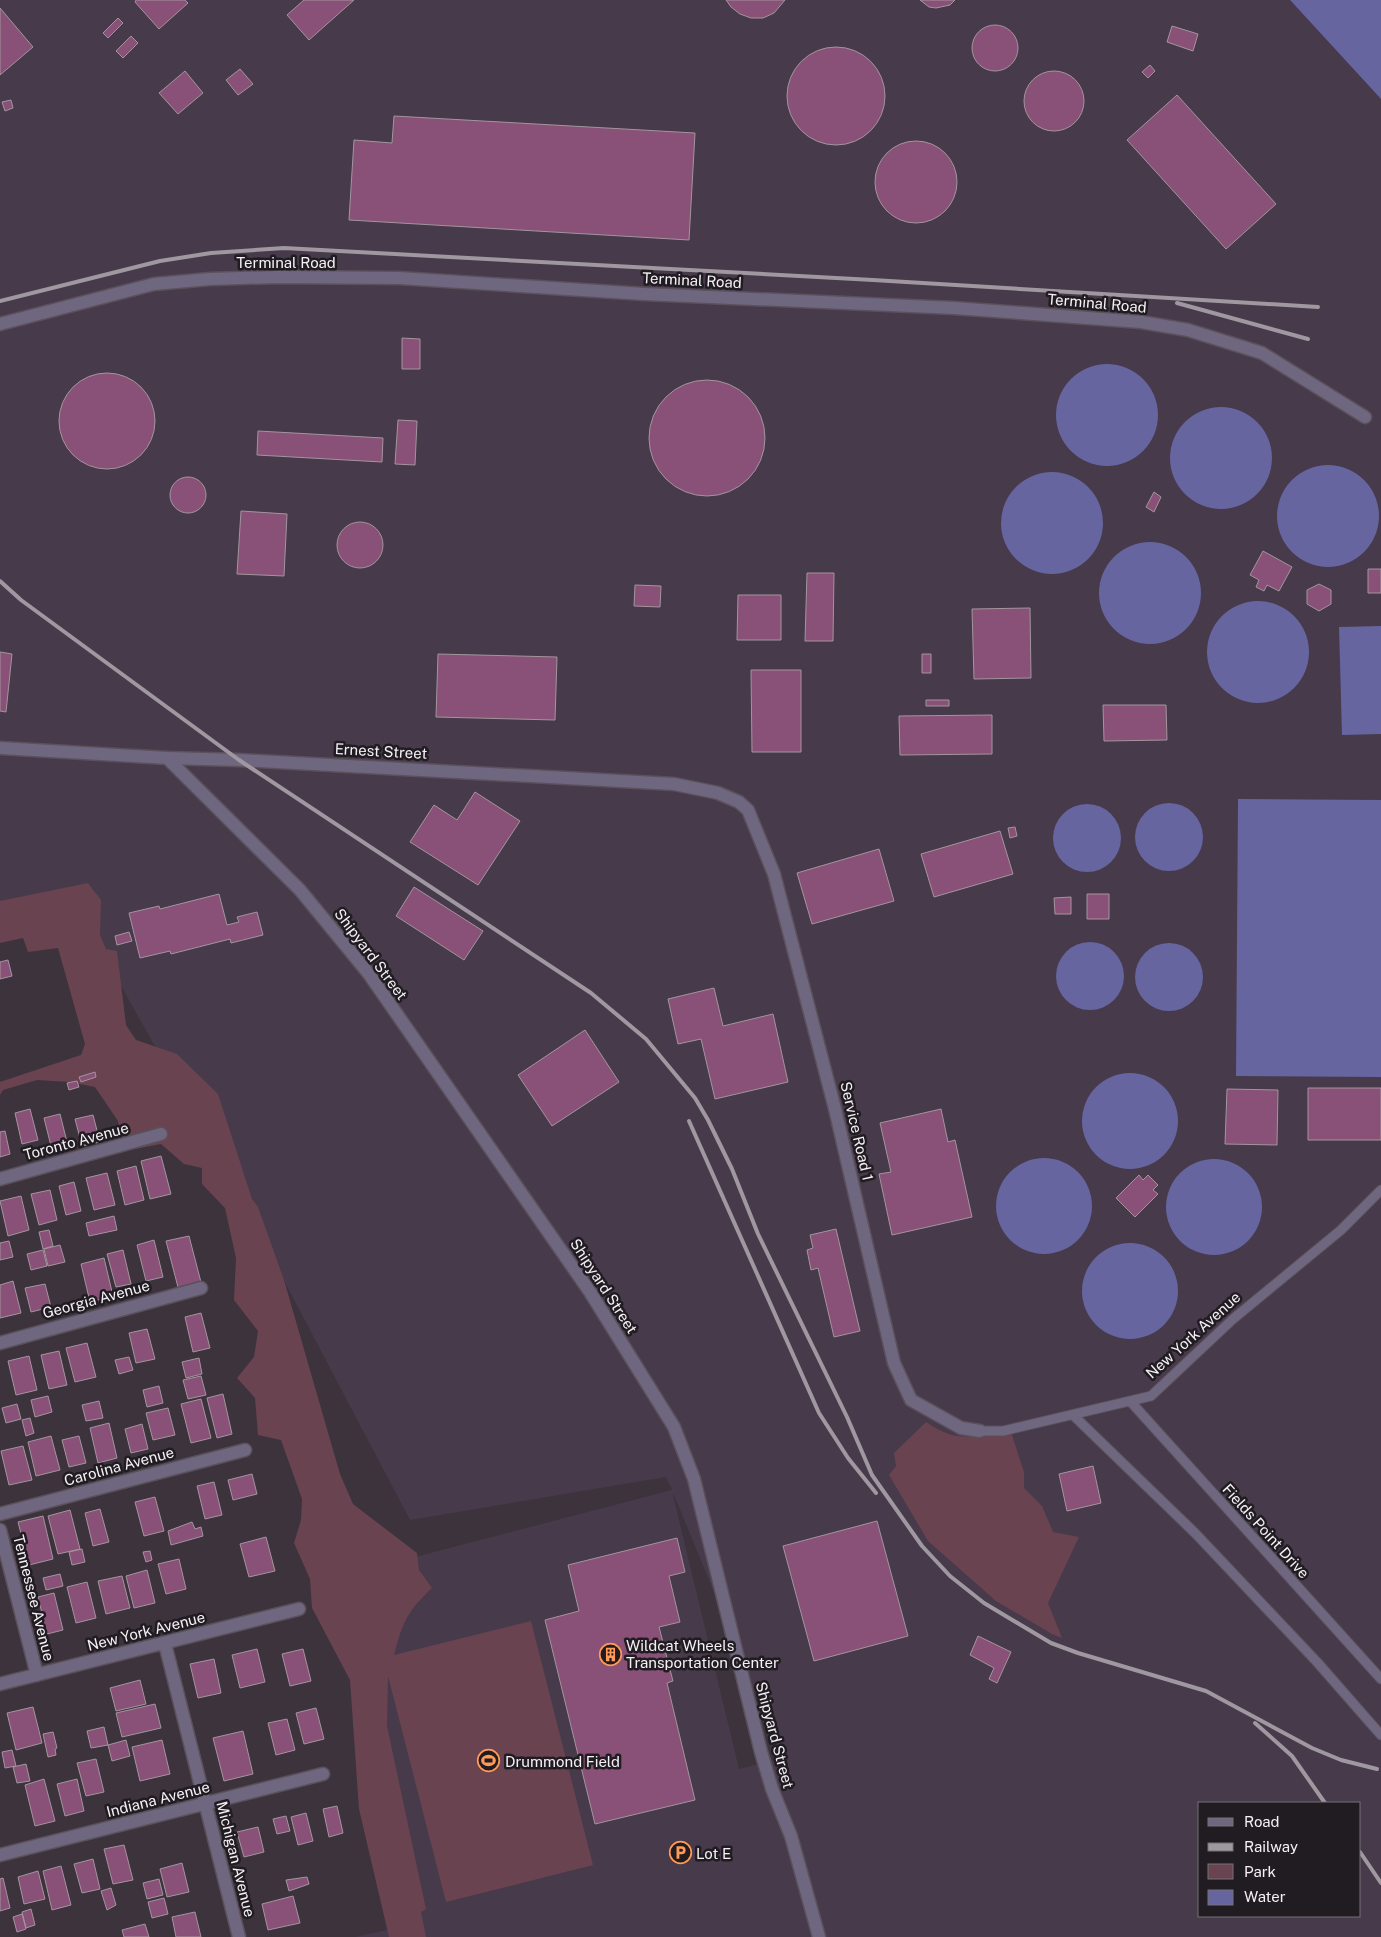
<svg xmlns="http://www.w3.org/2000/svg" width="1381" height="1937" font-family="'Public Sans',sans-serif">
<rect width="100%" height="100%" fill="#3c333d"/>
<path fill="#473a4a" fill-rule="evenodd" d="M0 0H1290L1381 99V1937H355L409 1925 342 1576 672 1490 666 1477 410 1520 252 1220 82 916 0 935ZM673 1495H674L782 1758 739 1769ZM1200 1803H1360V1916H1200Z"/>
<path fill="#6a4350" d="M88 883 101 900 100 935 106 949 117 951 126 1025 136 1040 177 1054 218 1094 252 1199 258 1207 284 1280 340 1474 353 1504 417 1553 419 1570 432 1588C407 1612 403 1621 394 1655L531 1621 593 1865 446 1902 388 1676 387 1726 426 1909 421 1912 426 1937H389L359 1809 350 1680 312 1608 310 1579 294 1543 301 1520 302 1499 281 1440 258 1435 255 1398 237 1378 254 1357 258 1331 234 1300 236 1258 225 1208 202 1184V1168L184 1164 161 1144 124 1151 118 1121 95 1087 70 1082 37 1080 3 1090 0 1095V1082L81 1055 85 1044 58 948 28 952 23 938 0 943V901Z
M926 1422C962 1446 973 1434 1011 1432L1024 1472V1488L1042 1506 1053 1532 1079 1537 1048 1603 1062 1638 1052 1634 996 1601 928 1541 889 1475 896 1466 894 1453Z"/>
<path fill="#66659f" d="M1290 0H1381V99Z
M1056 415a51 51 0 1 1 102 0a51 51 0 1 1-102 0Z
M1170 458a51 51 0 1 1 102 0a51 51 0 1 1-102 0Z
M1277 516a51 51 0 1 1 102 0a51 51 0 1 1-102 0Z
M1001 523a51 51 0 1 1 102 0a51 51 0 1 1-102 0Z
M1099 593a51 51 0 1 1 102 0a51 51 0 1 1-102 0Z
M1207 652a51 51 0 1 1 102 0a51 51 0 1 1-102 0Z
M1381 626V734L1342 735 1339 627Z
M1238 799 1381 800V1077L1236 1076Z
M1135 837a34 34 0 1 1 68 0a34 34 0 1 1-68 0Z
M1053 838a34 34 0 1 1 68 0a34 34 0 1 1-68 0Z
M1056 976a34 34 0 1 1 68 0a34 34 0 1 1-68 0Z
M1135 977a34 34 0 1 1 68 0a34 34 0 1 1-68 0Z
M1082 1121a48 48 0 1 1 96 0a48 48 0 1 1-96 0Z
M996 1206a48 48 0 1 1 96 0a48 48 0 1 1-96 0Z
M1166 1207a48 48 0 1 1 96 0a48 48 0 1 1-96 0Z
M1082 1291a48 48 0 1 1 96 0a48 48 0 1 1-96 0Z"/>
<path fill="#895178" stroke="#a3959e" d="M136 0H185L188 3 159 29 135 2Z
M304 0H354L309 40 287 15Z
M726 0H785L774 13 763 18H751L740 14 731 7Z
M920 0H955L950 5 936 8 929 7Z
M0 8 33 47 0 75Z
M118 18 123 23 108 38 103 33Z
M972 48a23 23 0 1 1 46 0a23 23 0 1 1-46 0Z
M1172 26 1198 34 1193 51 1167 42Z
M131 36 138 43 123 58 116 51Z
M787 96a49 49 0 1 1 98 0a49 49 0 1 1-98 0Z
M1150 65 1155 71 1148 78 1142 72Z
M240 69 253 84 238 95 226 80Z
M185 71 203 93 178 114 159 93Z
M1024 101a30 30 0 1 1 60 0a30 30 0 1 1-60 0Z
M1177 95 1276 204 1226 249 1127 140Z
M11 100 13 108 5 111 2 102Z
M394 116 695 133 689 240 349 220 354 140 392 143Z
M875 182a41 41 0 1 1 82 0a41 41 0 1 1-82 0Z
M402 338 420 339V369H402Z
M59 421a48 48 0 1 1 96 0a48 48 0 1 1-96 0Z
M649 438a58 58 0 1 1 116 0a58 58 0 1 1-116 0Z
M398 420 417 421 415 465 395 464Z
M258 431 383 438 382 462 257 455Z
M170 495a18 18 0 1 1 36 0a18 18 0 1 1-36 0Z
M1154 492 1161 497 1154 512 1146 507Z
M241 511 287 514 284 576 237 574Z
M337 545a23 23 0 1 1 46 0a23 23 0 1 1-46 0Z
M1263 551 1292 567 1279 591 1267 585 1264 591 1256 587 1259 580 1250 575Z
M1368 569H1381V593H1368Z
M807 573H834L833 641H805Z
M1319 584 1331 590V604L1319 611 1307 604V590Z
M635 585 661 586 660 607 634 606Z
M738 595H781V640H737Z
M1030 608 1031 678 974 679 972 609Z
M0 652 12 654 6 712 0 711Z
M438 654 557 657 555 720 436 717Z
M922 654H931V673H922Z
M751 670H801V752H752Z
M926 700H949V706H926Z
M1103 705H1166L1167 740 1104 741Z
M992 715V754L900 755 899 716Z
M475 792 520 821 478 885 410 842 434 805 457 820Z
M1015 827 1017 836 1010 838 1008 828Z
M1000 831 1013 874 934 897 921 854Z
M879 849 894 901 812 924 797 873Z
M414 887 483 931 464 960 396 916Z
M219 894 227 925 239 922 237 917 257 912 263 935 231 943 230 939 171 954 170 951 140 958 129 913 159 906 160 909Z
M1087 894H1109V919H1087Z
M1071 897V914H1055L1054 898Z
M129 932 132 941 117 945 115 936Z
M8 960 12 976 0 979V962Z
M714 988 723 1026 773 1014 788 1082 715 1099 701 1039 678 1044 668 999Z
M585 1030 619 1082 552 1126 518 1075Z
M95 1072 96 1077 81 1082 79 1077Z
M77 1081 79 1087 69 1090 67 1083Z
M1308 1088H1381V1140H1308Z
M1227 1089 1278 1090 1277 1145 1225 1144Z
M30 1109 38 1140 22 1144 15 1113Z
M941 1109 948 1142 955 1140 972 1217 892 1235 879 1174 891 1172 880 1123Z
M60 1114 67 1142 51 1146 44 1118Z
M93 1115 100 1142 82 1146 75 1119Z
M5 1131 10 1154 0 1157V1132Z
M161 1156 171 1194 150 1199 141 1161Z
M136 1166 144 1200 125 1205 117 1171Z
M107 1173 115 1205 94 1210 86 1178Z
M1139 1175 1143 1180 1148 1175 1158 1185 1153 1190 1158 1194 1135 1217 1116 1198Z
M74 1182 81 1211 66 1215 59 1186Z
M50 1190 57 1220 39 1225 31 1194Z
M21 1196 29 1230 8 1236 0 1201Z
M114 1216 117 1230 89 1236 86 1223Z
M836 1229 860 1331 834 1337 818 1268 811 1270 807 1250 813 1248 810 1235Z
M49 1230 53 1246 43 1249 39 1232Z
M189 1236 202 1286 179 1291 166 1241Z
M154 1240 163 1277 146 1281 137 1245Z
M9 1241 13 1257 0 1260V1243Z
M60 1245 65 1262 48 1266 44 1249Z
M43 1250 47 1266 31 1270 27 1254Z
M123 1250 131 1284 116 1287 107 1254Z
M104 1258 113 1296 90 1302 81 1264Z
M13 1281 21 1313 0 1318V1285Z
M45 1284 51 1307 31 1312 25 1288Z
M201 1313 210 1348 193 1352 185 1317Z
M147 1329 155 1359 136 1363 129 1333Z
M87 1343 96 1377 75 1382 66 1348Z
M59 1351 67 1385 49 1389 41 1355Z
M29 1356 37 1390 16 1395 8 1361Z
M129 1357 133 1370 119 1374 115 1360Z
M199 1358 202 1374 186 1378 182 1362Z
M201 1376 206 1395 188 1399 183 1380Z
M159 1386 163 1403 147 1407 143 1390Z
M223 1394 232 1434 217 1438 207 1398Z
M48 1396 52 1412 35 1417 31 1400Z
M201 1399 211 1438 191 1443 181 1404Z
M99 1401 103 1418 86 1421 82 1405Z
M17 1404 21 1419 6 1423 2 1408Z
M168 1408 175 1435 153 1440 146 1413Z
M30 1418 34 1433 26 1436 22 1420Z
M109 1423 117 1458 98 1463 90 1428Z
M142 1424 148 1449 131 1453 125 1429Z
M51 1436 60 1470 36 1476 28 1442Z
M79 1436 86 1463 69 1467 62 1440Z
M23 1446 32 1480 9 1485 1 1451Z
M1093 1466 1101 1503 1067 1511 1059 1474Z
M252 1474 257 1494 233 1500 228 1480Z
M214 1482 222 1515 205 1519 197 1486Z
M155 1497 164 1531 144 1536 135 1502Z
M100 1509 109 1542 93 1546 85 1513Z
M70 1510 80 1549 58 1554 48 1516Z
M43 1516 53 1559 29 1565 18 1522Z
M877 1521 908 1636 814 1661 783 1546Z
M192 1522 195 1529 201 1527 203 1536 171 1545 168 1531Z
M266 1537 275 1571 249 1577 240 1544Z
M677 1538 685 1572 669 1576 680 1622 659 1627 673 1681 667 1683 695 1800 595 1824 545 1620 579 1611 568 1565Z
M82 1549 85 1562 72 1565 69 1552Z
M150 1551 152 1560 146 1562 143 1552Z
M179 1559 186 1589 166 1594 158 1564Z
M147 1570 155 1603 134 1608 126 1576Z
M60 1574 63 1586 46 1590 43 1578Z
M122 1576 130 1608 106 1614 98 1581Z
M87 1582 96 1618 76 1623 67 1587Z
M54 1593 63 1630 47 1634 38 1597Z
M978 1636 1011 1652 997 1683 989 1679 994 1668 970 1655Z
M257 1649 265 1682 240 1688 232 1655Z
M303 1649 311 1681 290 1686 282 1654Z
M214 1659 221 1693 198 1698 190 1664Z
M140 1680 146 1704 116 1711 110 1688Z
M155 1704 161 1728 122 1737 116 1713Z
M33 1707 42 1743 16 1750 7 1713Z
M316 1708 324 1739 304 1744 296 1713Z
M287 1719 295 1750 276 1755 268 1723Z
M104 1727 108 1745 91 1748 87 1731Z
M243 1731 253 1774 224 1781 213 1738Z
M53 1732 57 1748 55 1749 56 1755 48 1757 43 1734Z
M126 1740 130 1756 112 1761 108 1745Z
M162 1740 170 1774 140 1781 132 1747Z
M12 1750 16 1766 5 1768 2 1752Z
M96 1759 104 1792 86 1796 77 1763Z
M26 1764 30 1781 17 1783 13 1767Z
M44 1779 55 1821 35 1826 25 1785Z
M77 1779 84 1811 65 1816 57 1784Z
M337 1806 343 1833 329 1837 323 1809Z
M306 1813 313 1841 298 1845 291 1817Z
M286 1816 290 1831 277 1834 273 1819Z
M258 1827 264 1852 244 1857 237 1832Z
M124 1845 133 1880 113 1884 104 1849Z
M93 1859 100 1889 82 1893 74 1864Z
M182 1863 189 1892 167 1897 160 1869Z
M61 1866 71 1905 52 1910 43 1871Z
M38 1871 45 1899 24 1904 18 1877Z
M307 1877 309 1884 289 1891 286 1880Z
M3 1878 10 1908 0 1911V1879Z
M159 1879 163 1895 147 1899 143 1883Z
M111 1888 116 1905 107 1910 101 1891Z
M293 1896 300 1923 268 1930 262 1904Z
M164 1898 168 1914 152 1918 148 1902Z
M31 1909 35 1925 26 1928 22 1912Z
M195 1912 201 1937H176L172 1917Z
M22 1914 26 1929 17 1932 13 1917Z
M145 1924 149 1937H124L122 1930Z"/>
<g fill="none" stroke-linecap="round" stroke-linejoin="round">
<defs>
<path id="service" d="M1130 1401 1381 1679
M1074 1416 1195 1533 1317 1662 1381 1735
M980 1431H1003L1151 1396 1233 1319 1341 1230 1381 1190"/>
<path id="minor" d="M167 758 239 760 674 784 718 793 739 802 748 810 774 874 835 1109 894 1363 911 1400 961 1428 980 1431
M0 1179 161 1134
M0 1343 201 1288
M0 1514 245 1450
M0 1530 37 1675
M165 1644 239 1937
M0 1684 299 1609
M0 1855 323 1774"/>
<path id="tertiary" d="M0 324 154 284 210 279 276 277 399 278 644 294 954 308 1141 322 1188 330 1262 353 1365 417
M0 748 167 758 300 890 369 974 590 1292 674 1427 694 1479 761 1752 772 1789 791 1836 819 1937"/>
</defs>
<use href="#service" stroke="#5a515b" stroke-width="11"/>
<use href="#minor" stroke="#5a515b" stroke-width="15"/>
<use href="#tertiary" stroke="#5a515b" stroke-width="15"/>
<use href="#service" stroke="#6f667f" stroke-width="9"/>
<use href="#minor" stroke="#6f667f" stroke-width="12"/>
<use href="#tertiary" stroke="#6f667f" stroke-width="12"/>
<path stroke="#9f98a0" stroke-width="4" d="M0 301 160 261 211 253 284 248 873 280 1318 307
M1177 303 1308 339
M0 581 21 600 239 760 591 993 646 1039 695 1098 708 1120 732 1169 758 1234 847 1417 872 1475 922 1546 950 1576 984 1603 1051 1643 1078 1653 1206 1691 1312 1748 1341 1760 1377 1769
M689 1121 819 1413 848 1458 876 1493
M1255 1723 1292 1756 1325 1803
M1360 1852 1381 1883"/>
</g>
<defs>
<symbol id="building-ring" viewBox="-11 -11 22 22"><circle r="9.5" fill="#201c21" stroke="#fe9b58" stroke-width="1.5"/><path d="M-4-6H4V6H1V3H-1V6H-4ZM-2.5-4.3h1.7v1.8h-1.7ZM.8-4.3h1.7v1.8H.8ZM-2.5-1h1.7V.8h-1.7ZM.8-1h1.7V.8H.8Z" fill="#fe9b58"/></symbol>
<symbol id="stadium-ring" viewBox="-11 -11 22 22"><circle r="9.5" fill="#201c21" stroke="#fe9b58" stroke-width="1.5"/><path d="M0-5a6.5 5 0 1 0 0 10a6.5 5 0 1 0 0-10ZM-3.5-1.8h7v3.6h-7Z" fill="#fe9b58"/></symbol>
<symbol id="parking-ring" viewBox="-11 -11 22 22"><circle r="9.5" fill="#201c21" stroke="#fe9b58" stroke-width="1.5"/><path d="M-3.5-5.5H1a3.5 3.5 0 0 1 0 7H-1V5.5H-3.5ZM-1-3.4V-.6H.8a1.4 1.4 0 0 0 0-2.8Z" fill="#fe9b58"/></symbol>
</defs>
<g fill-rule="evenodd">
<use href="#building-ring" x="598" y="1642" width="25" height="25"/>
<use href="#stadium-ring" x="476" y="1748" width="25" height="25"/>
<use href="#parking-ring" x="668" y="1840" width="25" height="25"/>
</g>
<g text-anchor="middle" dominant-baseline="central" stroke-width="5" stroke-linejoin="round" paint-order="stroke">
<g font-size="15" fill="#f5eff6" stroke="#201c21">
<text x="286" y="262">Terminal Road</text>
<text transform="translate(692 280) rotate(3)">Terminal Road</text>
<text transform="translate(1097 303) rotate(5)">Terminal Road</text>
<text transform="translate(381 751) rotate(3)">Ernest Street</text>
<text transform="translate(371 954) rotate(53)">Shipyard Street</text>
<text transform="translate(857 1131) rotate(77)">Service Road 1</text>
<text transform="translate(76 1141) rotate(-15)">Toronto Avenue</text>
<text transform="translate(604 1286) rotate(57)">Shipyard Street</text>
<text transform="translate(96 1299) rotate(-15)">Georgia Avenue</text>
<text transform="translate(1193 1335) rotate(-42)">New York Avenue</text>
<text transform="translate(119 1466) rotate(-15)">Carolina Avenue</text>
<text transform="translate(1266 1531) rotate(48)">Fields Point Drive</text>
<text transform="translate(34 1598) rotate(76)">Tennessee Avenue</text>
<text transform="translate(146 1631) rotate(-14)">New York Avenue</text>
<text transform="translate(775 1735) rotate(75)">Shipyard Street</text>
<text transform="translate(158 1799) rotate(-14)">Indiana Avenue</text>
<text transform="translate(236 1859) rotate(76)">Michigan Avenue</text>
</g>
<g font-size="15" fill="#f5eff6" stroke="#201c21" text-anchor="start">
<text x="626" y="1645">Wildcat Wheels<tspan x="626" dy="17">Transportation Center</tspan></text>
<text x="505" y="1761">Drummond Field</text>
<text x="696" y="1853">Lot E</text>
</g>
</g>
<rect x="1198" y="1802" width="162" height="115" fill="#201c21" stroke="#757076"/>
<rect x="1208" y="1818" width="25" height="8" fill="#6f667f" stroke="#757076"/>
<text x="1244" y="1827" font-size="15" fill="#f5eff6">Road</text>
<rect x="1208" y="1843" width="25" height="8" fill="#9f98a0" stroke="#757076"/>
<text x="1244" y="1852" font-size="15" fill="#f5eff6">Railway</text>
<rect x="1208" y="1864" width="25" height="15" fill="#6a4350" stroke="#757076"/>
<text x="1244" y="1877" font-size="15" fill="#f5eff6">Park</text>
<rect x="1208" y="1890" width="25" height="15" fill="#66659f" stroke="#757076"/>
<text x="1244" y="1902" font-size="15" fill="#f5eff6">Water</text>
</svg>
